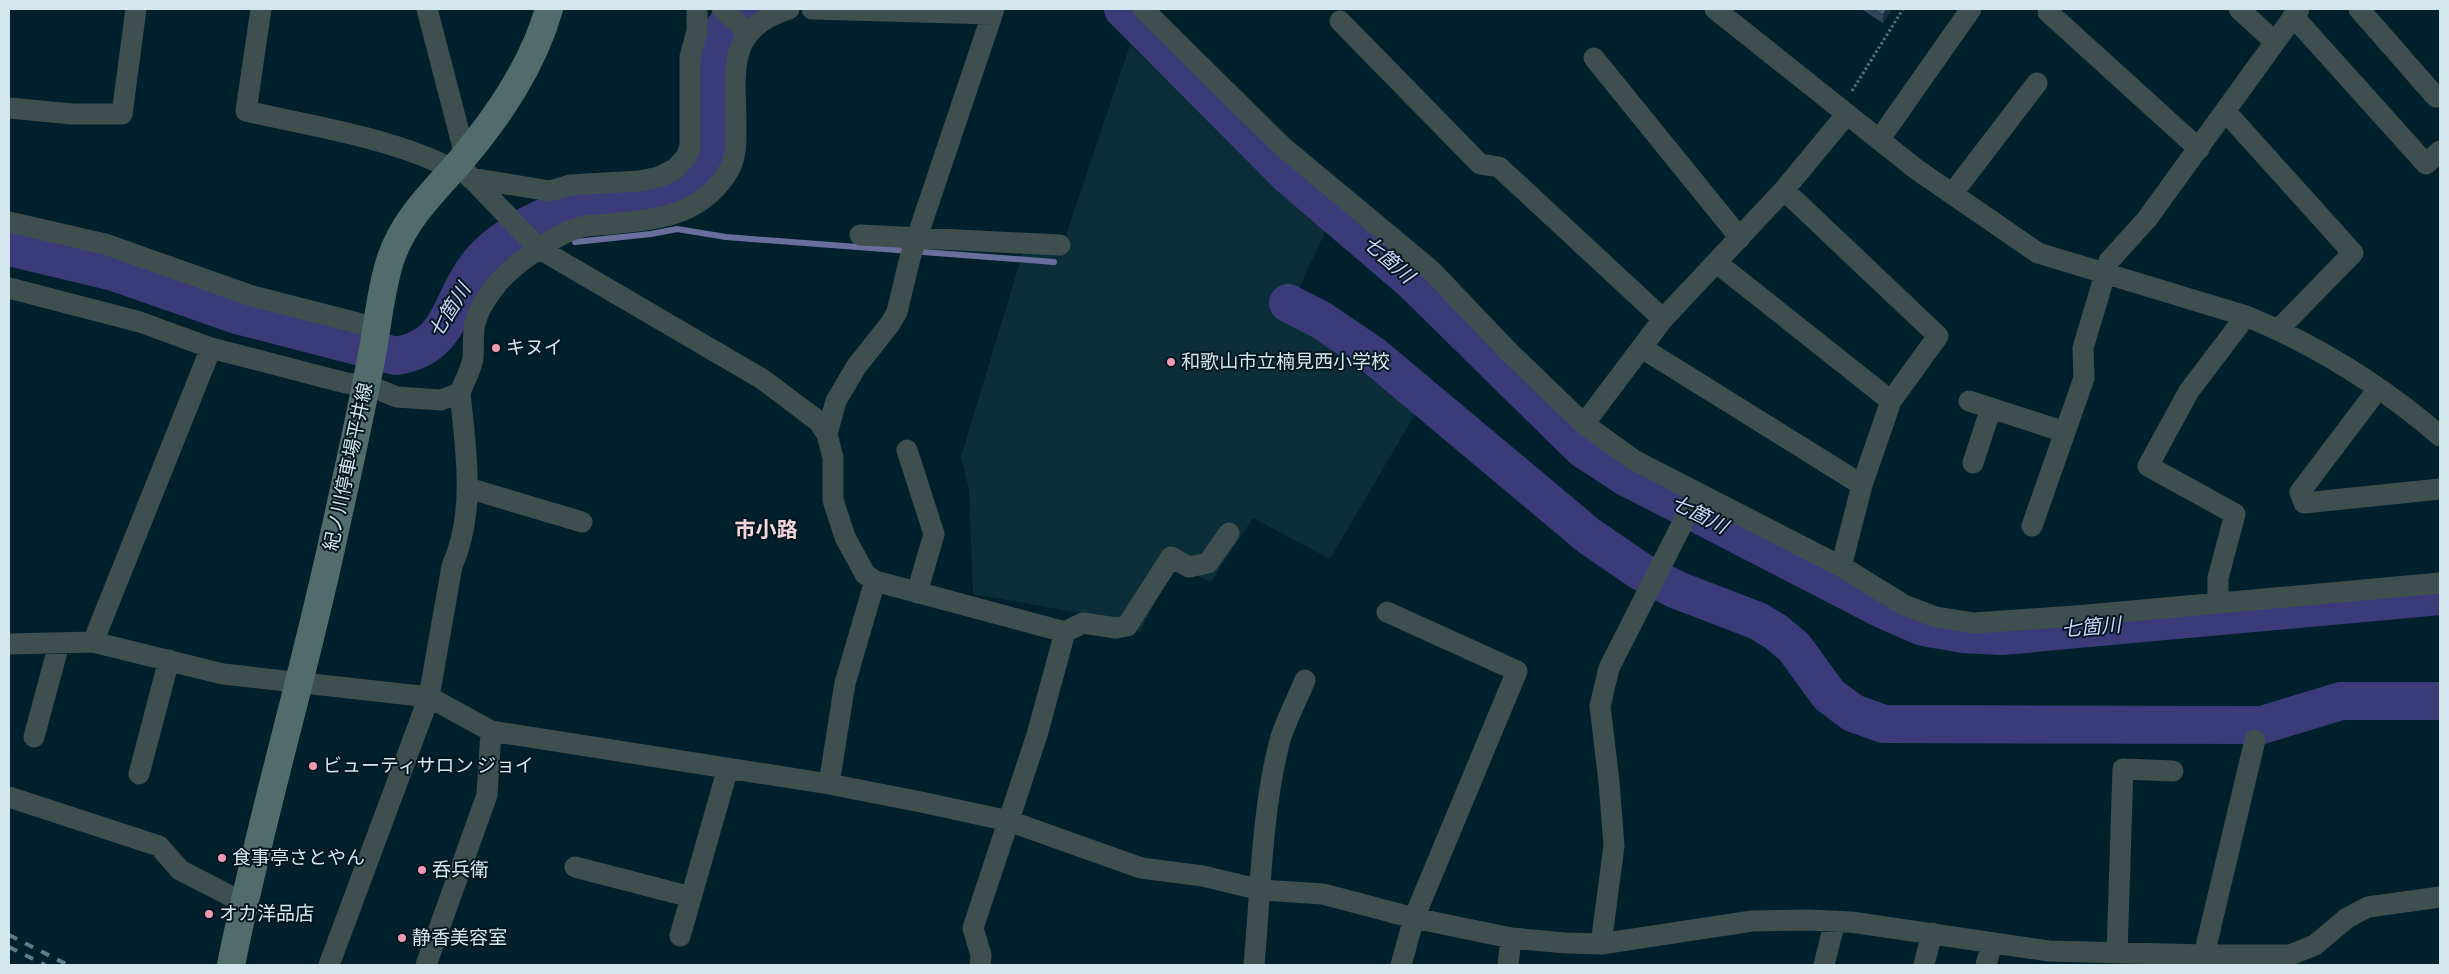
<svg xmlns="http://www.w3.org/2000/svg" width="2449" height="974" font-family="'Sofia Sans Condensed','Noto Sans JP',sans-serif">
<rect width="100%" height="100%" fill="#00212c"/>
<path fill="#0c2e39" d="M1130 45 1327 228 1286 316 1418 409 1330 559 1253 518 1211 582 1173 564 1140 632 1075 612 973 594 969 489 961 457 1023 252 1060 253Z"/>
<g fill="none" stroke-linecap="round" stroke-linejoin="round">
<path stroke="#696e9c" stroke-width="6" d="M539 219 552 231
M575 242 651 234 677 229 726 237 1054 262"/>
<path stroke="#3b3b79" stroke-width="38" d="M1123 9 1288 175 1412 281 1583 449 1626 477 1884 610 1923 627 1964 634 2002 636 2440 596
M9 247 114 272 237 315 396 356C452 347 448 304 477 266 491 248 508 237 527 226 541 218 557 211 573 209 614 203 677 212 702 169 725 130 701 80 718 39 723 27 733 18 741 9
M1288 303 1321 320 1374 356 1589 536 1640 571 1677 590 1758 621 1776 632 1794 647 1829 695 1853 713 1884 724 2262 725 2341 701H2440"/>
<path stroke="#55707a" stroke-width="3" stroke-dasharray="2.5 2.5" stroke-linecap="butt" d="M1852 91 1903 9"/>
<path stroke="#3f4f4f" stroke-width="21" d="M261 9 246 111C310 126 394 138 452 169
M427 9 465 155
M722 9 748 32
M812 9 992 14
M1143 9 1283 147 1431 270 1508 351 1584 424 1634 460 1698 493 1609 668 1600 706 1609 782 1614 846 1601 944
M1715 9 1916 169 2038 253 2246 316C2316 345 2382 386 2440 436
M2051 9 2048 12 2199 149
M2239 9 2275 42
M2359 9 2436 97
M2293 16 2426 164 2440 151
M1340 21 1480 164 1499 167 1663 319
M1594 58 1740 238
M9 108 72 114H122L136 9
M2226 112 2353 253 2279 329
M1879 140 1971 9
M458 164 538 248 762 379 818 421 827 434 833 458V500L845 537 865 574 875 581 1065 632 1037 735 973 928 981 955 980 965
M470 178 550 191 570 185 639 181 659 177 675 169 686 157 690 147V57L697 31V9
M1784 190 1938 336 1891 401 1862 485 1841 567
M1952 194 2037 83
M9 222 105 244 249 295 377 328
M860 235 1060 245
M1717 263 1891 401
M9 288 140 322 211 348
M1642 348 1862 485
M2378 389 2300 492 2304 503 2440 489
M1969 401 2065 432
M1584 424 1663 319 1784 190 1846 115
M827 434 836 401 856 367 890 324 897 312 910 258 994 9
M907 450 934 534 917 593
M1973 463 1991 408
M468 488 582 522
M1698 493 1844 568 1904 605 1936 617 1974 623 2076 616 2440 583
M2032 526 2084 378 2083 348 2109 261 2147 219 2299 9
M2218 602V578L2235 514 2148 466 2189 391 2246 316
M1387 612 1517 671 1414 918 1401 965
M1065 632 1083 623 1116 628 1127 626 1171 557 1189 567 1208 563 1229 533
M93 642 211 348 346 383 367 385 397 397 441 400 460 393C464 382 471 370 473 358 474 346 472 331 476 320 479 309 490 293 497 284 513 265 557 233 581 227 590 225 601 225 611 224 659 219 702 216 729 170 736 158 736 142 736 129 736 73 724 29 789 9
M9 644 93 642 223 674 429 697 491 731 829 784 921 802 1009 821 1141 868 1203 876 1261 890 1323 894 1414 918 1511 938 1566 943 1601 944 1752 921 1809 920 1851 922 2049 951 2204 955H2290L2315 945 2347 918 2368 907 2440 897
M34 737 59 644
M139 774 169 660
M829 784 845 683 875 581
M9 797 159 846 180 870 244 903
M575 867 691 897
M680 936 728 768
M2117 953 2123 769 2173 771
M2204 955 2255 740
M329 965 429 697 452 566C476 512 466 451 460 393
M426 965 487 795 491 731
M1254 965C1261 890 1261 814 1280 740 1286 720 1297 700 1305 680
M1508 965 1511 938
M1824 965 1835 921
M1924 965 1932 933
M1986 965 1992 943"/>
<path stroke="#526c6c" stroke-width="28" d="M231 965C260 821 303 679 334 535 347 475 361 414 372 354 378 324 381 286 391 258 405 217 435 191 462 159 500 114 533 65 549 9"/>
<path stroke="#617c85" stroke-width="4" stroke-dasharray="9 9" stroke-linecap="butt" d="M9 935 68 965
M9 947 45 965"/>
</g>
<path fill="#314357" d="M1861 9H1892L1883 23Z"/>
<path fill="#162e3f" d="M1885 9H1892L1883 23V13Z"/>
<path fill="#435568" stroke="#5a6c7d" d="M1877 9H1885L1883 13Z"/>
<g fill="#f29aaf" stroke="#001720" stroke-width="2">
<circle cx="496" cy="348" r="5"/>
<circle cx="1171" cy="362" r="5"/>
<circle cx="313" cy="766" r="5"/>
<circle cx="222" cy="858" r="5"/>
<circle cx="422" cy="870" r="5"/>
<circle cx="209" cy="914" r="5"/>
<circle cx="402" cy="938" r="5"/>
</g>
<g text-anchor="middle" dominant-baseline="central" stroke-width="4" stroke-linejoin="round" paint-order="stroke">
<g font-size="19" fill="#d4e6ee" stroke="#001720" text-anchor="start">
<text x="506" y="348">キヌイ</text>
<text x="1181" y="362">和歌山市立楠見西小学校</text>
<text x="323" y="766">ビューティサロン ジョイ</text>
<text x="232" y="858">食事亭さとやん</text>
<text x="432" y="870">呑兵衛</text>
<text x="219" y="914">オカ洋品店</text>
<text x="412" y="938">静香美容室</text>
</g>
<g font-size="19" fill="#d4e6ee" stroke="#001720">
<text transform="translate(349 467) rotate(-78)">紀ノ川停車場平井線</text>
</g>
<g font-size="20" font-style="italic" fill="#d1d5fc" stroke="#001720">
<text transform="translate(1388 260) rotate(41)">七箇川</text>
<text transform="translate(450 311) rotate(-58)">七箇川</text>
<text transform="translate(1699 515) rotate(27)">七箇川</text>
<text transform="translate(2091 628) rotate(-5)">七箇川</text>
</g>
<g font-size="21" font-weight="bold" fill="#f7d4db" stroke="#001720">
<text x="766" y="530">市小路</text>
</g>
</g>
<rect width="2449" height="974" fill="none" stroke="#d4e6ee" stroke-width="20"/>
</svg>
